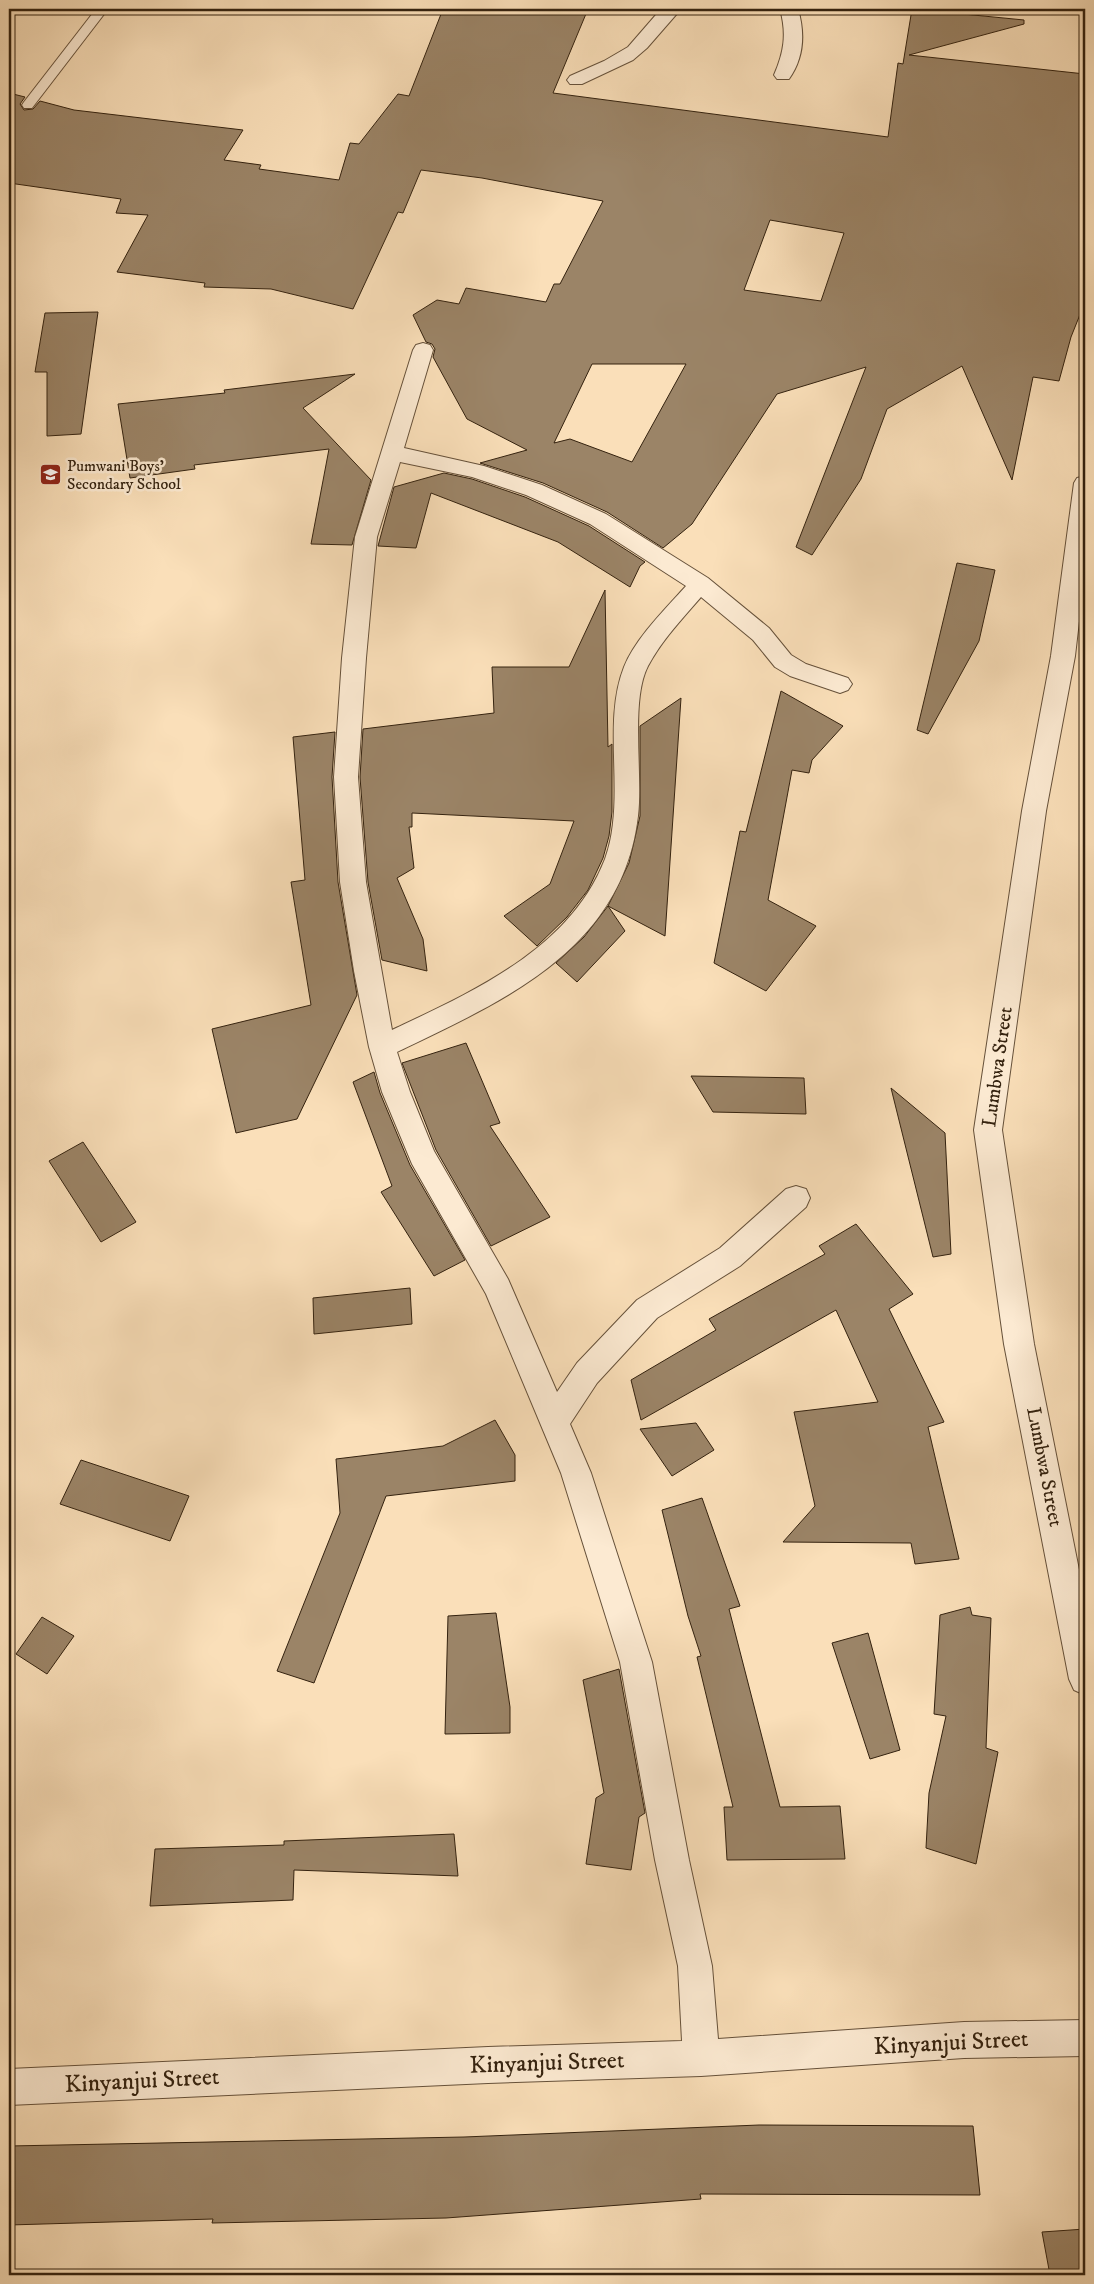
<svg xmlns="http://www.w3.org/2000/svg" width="1094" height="2284" font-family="'IM FELL DW Pica',serif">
<rect width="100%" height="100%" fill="#fadfb9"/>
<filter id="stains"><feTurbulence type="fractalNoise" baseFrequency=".004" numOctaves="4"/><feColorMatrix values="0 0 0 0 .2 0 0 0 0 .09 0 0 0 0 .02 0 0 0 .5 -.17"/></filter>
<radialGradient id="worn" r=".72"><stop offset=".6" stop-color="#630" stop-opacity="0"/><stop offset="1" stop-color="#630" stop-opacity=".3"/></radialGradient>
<path fill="#9b8467" stroke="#34220f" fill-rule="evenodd" d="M443 9H588L553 93 888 137 898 63 903 64 912 9 1024 20V24L909 55 1085 74V302L1071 337 1059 381 1033 377 1012 480 962 366 887 409 861 479 812 555 796 547 866 367 777 394 692 524 663 548 607 512 543 483 480 463 527 450 467 419 433 357 435 349 432 344 426 342 413 315 437 300 459 304 466 288 546 302 554 284H560L603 201 482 178 421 170 403 213 398 212 353 309 271 289 204 287 205 283 117 272 148 215 116 213 121 199 9 183V93L25 97 20 104 24 110 33 109 40 101 74 110 243 130 224 160 261 165 259 169 339 180 350 143 359 144 398 94 409 96ZM770 220 844 233 821 301 744 290ZM592 364H686L632 462 570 439 554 443Z
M98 312 81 434 47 436V372H35L45 313Z
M355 374 303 408 371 480 352 545 311 544 329 449 194 465 195 469 130 478 118 404 225 393 224 390Z
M444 473 472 479 525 497 589 526 645 562 640 566 630 587 558 542 431 493 416 548 378 546 394 487Z
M957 563 995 570 979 641 928 734 917 730Z
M605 590 608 747 612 744V812L609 836 603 858 588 890 567 917 537 946 504 916 550 884 574 821 412 813V827H409L414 868 397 878 423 939 427 971 382 960 368 882 360 777 363 729 494 713 492 667H569Z
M781 691 843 726 812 760 809 773 792 770 768 900 816 926 766 991 714 963 740 831 746 832Z
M681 698 665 936 608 906 629 863 640 816V726Z
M335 732 332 777 338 882 357 995 297 1119 236 1133 212 1029 311 1005 291 882 305 880 293 737Z
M608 906 625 931 577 982 556 963 584 937Z
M466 1043 500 1123 490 1126 550 1217 491 1246 436 1150 402 1063Z
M374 1072 380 1093 410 1165 465 1260 434 1276 381 1192 392 1186 353 1082Z
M691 1076 804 1078 806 1114 713 1112Z
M891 1088 945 1133 951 1254 933 1257Z
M83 1142 136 1222 101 1242 49 1161Z
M856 1224 913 1294 889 1309 944 1422 928 1427 959 1559 915 1564 911 1543 783 1542 815 1506 794 1412 878 1402 836 1310 641 1420 631 1380 716 1330 709 1319 825 1254 819 1246Z
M410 1288 412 1324 314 1334 313 1298Z
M495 1420 515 1455V1481L386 1496 314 1683 277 1671 340 1513 336 1459 443 1446Z
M696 1423 714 1450 672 1476 640 1429Z
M81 1460 189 1496 170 1541 60 1504Z
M702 1498 740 1606 729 1609 780 1807 840 1806 845 1859 727 1860 724 1807H733L697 1657 701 1656 688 1616 662 1510Z
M970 1607 972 1615 991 1618 986 1748 998 1752 976 1864 926 1848 929 1793 946 1716 934 1714 940 1615Z
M496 1613 510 1707V1733L445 1734 448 1616Z
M42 1617 74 1636 47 1674 16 1654Z
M868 1633 900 1750 870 1759 832 1643Z
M619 1669 645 1813 639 1817 631 1870 586 1864 596 1798 604 1793 583 1680Z
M454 1834 458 1876 294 1870 293 1900 150 1906 155 1849 284 1845V1841Z
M759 2125 973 2126 980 2195 700 2194 701 2199 446 2218 212 2223 213 2219 9 2225V2146L464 2137Z
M1085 2229V2275H1050L1042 2232Z"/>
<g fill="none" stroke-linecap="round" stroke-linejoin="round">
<defs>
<path id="service" d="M96 9H108L32 108H24L22 105 24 102Z"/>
<path id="minor" d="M661 9H681L647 48 633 60 582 84H570L567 80 570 76 604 61 628 47Z
M780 9H798C805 33 804 58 789 79H777L774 75C784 52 787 34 780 9Z
M423 343 430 345 433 350 404 448 484 466 542 485 606 514 708 578 769 628 791 655 806 664 848 678 852 684 848 690 840 693 790 676 775 667 753 640 701 597C682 619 662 640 648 666 630 700 643 775 638 816 622 950 505 1000 397 1052L410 1092 434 1151 508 1279 557 1392 577 1363 637 1300 720 1248 786 1189 796 1186 806 1189 810 1198 806 1207 740 1266 657 1318 597 1383 570 1424 591 1473 652 1662 689 1860 712 1966 718 2039 964 2022 1085 2020V2056L964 2058 701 2076 488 2083 9 2105V2069L488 2047 682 2041 678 1966 655 1860 620 1662 561 1473 486 1294 412 1164 382 1092 369 1047 354 971 340 882 334 777 342 658 355 537 413 350 416 345ZM400 462 472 477 526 495 590 524 686 586C666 608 635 639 624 667 601 725 627 799 605 859 570 949 474 991 392 1030L366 882 358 777 366 658 377 537Z
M1085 476V569L1075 656 1046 811 1002 1130 1034 1344 1085 1600V1695L1074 1690 1069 1679 1004 1344 974 1130 1022 811 1051 656 1074 483 1077 478Z"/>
</defs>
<use href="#service" stroke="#66513a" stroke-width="2"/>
<use href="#minor" stroke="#66513a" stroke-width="2"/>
<use href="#service" fill="#fcead2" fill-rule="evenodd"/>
<use href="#minor" fill="#fcead2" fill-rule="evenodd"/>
</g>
<defs>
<symbol id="school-square" viewBox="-11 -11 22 22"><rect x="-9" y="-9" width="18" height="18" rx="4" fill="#8f2418" stroke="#fcead2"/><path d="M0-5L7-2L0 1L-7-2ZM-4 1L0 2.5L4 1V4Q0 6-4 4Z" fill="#fff"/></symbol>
</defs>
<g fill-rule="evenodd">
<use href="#school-square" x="38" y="462" width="25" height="25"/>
</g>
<g text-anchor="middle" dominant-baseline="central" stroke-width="5" stroke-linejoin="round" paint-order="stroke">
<g font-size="16" fill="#34220f" stroke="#fcead2" text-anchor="start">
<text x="67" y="466">Pumwani Boys'<tspan x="67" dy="18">Secondary School</tspan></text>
</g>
<g font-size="20" fill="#34220f" stroke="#fcead2">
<text transform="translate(998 1067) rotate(-82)">Lumbwa Street</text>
<text transform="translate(1044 1467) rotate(79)">Lumbwa Street</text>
</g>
<g font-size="24" fill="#34220f" stroke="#fcead2">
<text transform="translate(951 2043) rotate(-3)">Kinyanjui Street</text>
<text transform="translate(547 2063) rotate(-2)">Kinyanjui Street</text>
<text transform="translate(142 2081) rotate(-3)">Kinyanjui Street</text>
</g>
</g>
<rect width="1094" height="2284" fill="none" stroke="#fadfb9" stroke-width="30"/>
<rect x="10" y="10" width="1074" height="2264" fill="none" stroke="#34220f" stroke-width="2.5"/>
<rect x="15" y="15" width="1064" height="2254" fill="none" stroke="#34220f"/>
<rect width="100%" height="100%" filter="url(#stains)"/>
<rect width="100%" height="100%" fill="url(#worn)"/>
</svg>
